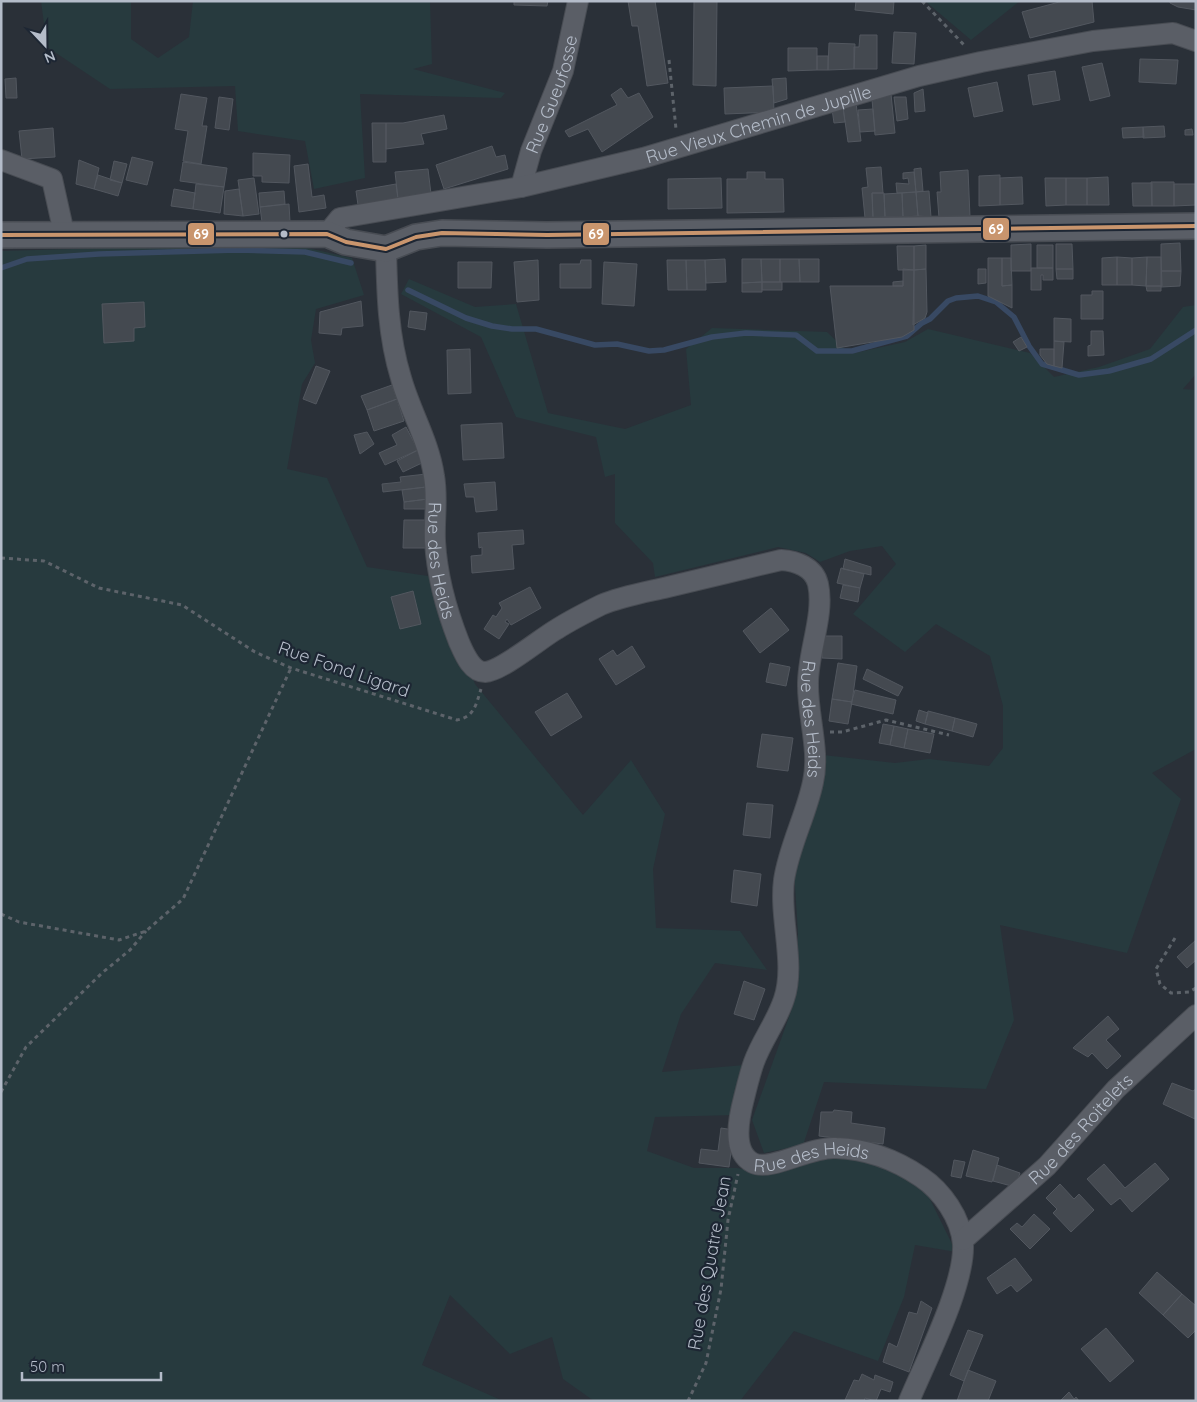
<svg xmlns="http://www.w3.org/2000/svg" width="1197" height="1402" font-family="Quicksand,sans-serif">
<rect width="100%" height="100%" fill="#2a3038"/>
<path fill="#273a3e" d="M41 1H131V39L158 58 189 37 193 1H430L432 64 413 69 505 93 501 98 360 94 365 178 314 189 305 141 238 131 235 86 110 89 47 47Z
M925 1H1020L971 40Z
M143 247H303L352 258 364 295 316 309 311 340 315 363 302 384 287 469 327 478 367 567 428 576 475 684 583 815 631 760 665 814 653 869 656 928 740 931 767 970 715 963 681 1014 662 1072 745 1065 736 1115 655 1117 647 1151 694 1168H737L769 1173 804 1156 865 1155 926 1191 956 1252 915 1245 904 1297 878 1361 794 1331 740 1401H594L563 1379 552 1337 510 1354 450 1295 422 1365 503 1401H1V251Z
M409 279 475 307 516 304 548 413 625 429 691 405 686 349 712 328 827 332 850 354 905 342 928 329 1030 353 1054 377 1099 367 1150 349 1183 307 1196 305V374L1183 389 1196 390V749L1152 773 1181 799 1127 953 1000 925 1014 1020 986 1089 824 1082 803 1145 764 1153 752 1120 794 1003 798 933 794 870 823 755 895 763 929 759 989 766 1003 748V706L990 656 936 624 905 652 853 614 896 564 882 546 850 551 820 562 806 553 778 547 655 577 653 563 615 523V474L605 477 596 437 516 417 481 337 401 294Z"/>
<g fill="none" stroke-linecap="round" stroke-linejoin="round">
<path stroke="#384963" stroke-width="5.5" d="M1 268 27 259 99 254 237 250 305 252 351 263
M408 290 466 318 492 326 512 329H536L595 345 617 344 649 351 664 350 712 337 746 333 796 335 817 351H852L907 336 922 323 930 319 948 301 956 298 978 296 996 302 1014 317 1029 346 1042 364 1079 375 1109 371 1151 359 1196 330"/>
</g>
<path fill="#444950" stroke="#52575f" d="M514 1H548L547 6 514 5Z
M628 1H655L668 83 647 86 638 26H632Z
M694 1H717L716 86 693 85Z
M894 1 893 14 855 10 856 1Z
M1063 1H1092L1094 22 1030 38 1022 12Z
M1170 1H1196V10L1178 7 1170 3Z
M894 32 916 33 914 64 892 63Z
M860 35H877V69H854V47H859Z
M829 43 855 44 854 69 828 70Z
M788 48H817V70L788 71Z
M817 56H828V70H817Z
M1140 59 1178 60 1176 84 1139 82Z
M1102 63 1110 96 1090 101 1082 67Z
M1055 71 1060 100 1033 105 1028 75Z
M16 78 17 98H6L5 79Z
M786 78 787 99 774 103 772 79Z
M997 82 1003 111 974 117 968 88Z
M773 86 774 112 725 114 724 88Z
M621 88 628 98 639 93 653 117 602 152 588 129 569 137 565 131 617 105 611 95Z
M923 89 925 111 915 112 914 93Z
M181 94 207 98 202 126H207L201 164 183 161 188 131 175 129Z
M891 94 895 133 875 135 872 99Z
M219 97 233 99 229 130 215 128Z
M894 97H906L908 119 897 121Z
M856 103 861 141 848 142 843 107Z
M843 107 845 122 834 123 832 109Z
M873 109 875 131 860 132 858 110Z
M444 115 447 129 421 134 424 144 386 149V123H403Z
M372 123H386V162H373Z
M1164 126 1165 137 1143 138V127Z
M1143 127 1144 137 1123 138 1122 128Z
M53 128 55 157 22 159 19 131Z
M1192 129 1193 135H1185V130Z
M492 146 496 157 505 155 508 169 444 189 436 165Z
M253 153 290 155 289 183 262 182V176H253Z
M132 157 153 162 147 185 126 180Z
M79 160 99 168 94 189 76 184Z
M114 161 127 164 122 183 110 180Z
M183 162 227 168 224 187 180 181Z
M308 164 312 197 324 195 326 208 299 212 294 166Z
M881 167 883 193H872L873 218H865L862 188 868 187 866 168Z
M921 168 923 191 916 192 914 169Z
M428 169 431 194 398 199 395 172Z
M968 170 970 217 939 218 937 192H941L940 172Z
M747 172H765V179H783L784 212 727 213V179H747Z
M914 172 916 192 897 193 896 183 909 184 908 178 903 179V173Z
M98 175 122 183 118 196 94 189Z
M1000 175V205L979 206V176Z
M1022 177 1023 204 1000 205V178Z
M1108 177 1109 205H1087V178Z
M254 178 259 214 243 216 238 180Z
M721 178 722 208 668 209V179Z
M1045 178H1066V205L1046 206Z
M1066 178H1087V205H1066Z
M1151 182H1174V206H1152Z
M1132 183H1152V206H1133Z
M196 184 224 187 220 213 193 209Z
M396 184 398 199 358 205 356 191Z
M1174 184H1196V205L1174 206Z
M174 189 195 193 193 209 171 206Z
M239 189 243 216 224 214 225 191Z
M284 191 285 204 260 207 259 193Z
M929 191 931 217 918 216 916 192Z
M916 192 918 216 903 217 902 193Z
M872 193H884L885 217 873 218Z
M902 193 903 217H885L884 194Z
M289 204 290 222H262L260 207Z
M1180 243 1181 271H1161V244Z
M1031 244V271H1011V245Z
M1056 244H1072L1073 269H1056Z
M926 245V269L914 270V246Z
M1037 245H1053V268H1037Z
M897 246H914V270H898Z
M1117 257 1132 258V285H1117Z
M1117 257V285H1102V258Z
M1147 257H1161L1162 286H1146Z
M1147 257 1146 286 1132 285V258Z
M988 258H1002V286L1012 285V308L988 296Z
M1002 258H1011L1012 285 1002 286Z
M725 259 726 282 706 283 705 260Z
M742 259H761L762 282 742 283Z
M761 259H780V282H762Z
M780 259H799L800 282H780Z
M799 259H819V282H800Z
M538 260 539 300 517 302 514 262Z
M581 260H591V288H560V264H580Z
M667 260H686L687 290H668Z
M686 260H705L706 290H687Z
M458 262H492L491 288H458Z
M604 262 637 264 634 306 602 304Z
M1031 268H1053V280H1043V275H1041V290H1031Z
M903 269 914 270V330L902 337 837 348 830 286H903Z
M926 269 927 312 925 318 913 325 914 270Z
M978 269H986V283L978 284Z
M1056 269H1073V279H1057Z
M1161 271H1181L1180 286 1161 287Z
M903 281V286H893V282Z
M762 282V292H742V283Z
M762 282H782V290H762Z
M1146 286H1161V291H1147Z
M1092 291H1103V319H1081V295H1092Z
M361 301 363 326 342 328 341 335 319 333 320 312Z
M144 302 145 327 134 328V341L104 343 102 304Z
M410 311 427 313 425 330 408 327Z
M1054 318 1071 319V342L1054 341Z
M1091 331H1103L1104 355 1088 356V346L1091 345Z
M1021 337 1027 347 1019 351 1013 342Z
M1054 341 1064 342 1062 368 1054 366Z
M470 349 471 393 448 394 447 350Z
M1040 349H1054V366L1047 364 1040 355Z
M316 366 330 371 316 404 303 399Z
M392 385 397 399 367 410 361 396Z
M397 399 404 421 374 431 367 410Z
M502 423 504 458 463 460 461 425Z
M406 427 418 450 385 465 379 453 397 445 392 435Z
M367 432 374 444 360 454 354 435Z
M418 450 424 462 403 472 397 461Z
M426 474V487L383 492 382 484 401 482 400 477Z
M495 482 497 510 476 512 474 497H466L464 484Z
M426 487 428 499 404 502 402 490Z
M428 499 429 509H404V502Z
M404 520H428V548H403Z
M523 530 524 544 512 545 514 569 472 573 471 556 482 555V547L479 548 478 533Z
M845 559 871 567V575L843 569Z
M841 568 864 574 860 588 837 583Z
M843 585 860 588 858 602 840 598Z
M530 587 541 608 511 625 507 619 505 622 509 624 499 639 484 629 493 615 496 617 502 608 499 603Z
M413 591 421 624 400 629 391 597Z
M771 608 789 630 760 653 743 631Z
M822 636H842V659L822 658Z
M632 646 645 667 616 685 599 659 613 650 617 656Z
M770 663 790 667 786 686 766 682Z
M838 663 857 666 852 702 832 699Z
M867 669 903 687 898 696 863 679Z
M855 690 896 700 893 714 851 704Z
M567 693 582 717 551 736 535 712Z
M832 699 852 702 848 724 829 721Z
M919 710 928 713 925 724 916 721Z
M928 711 955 718 952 731 925 724Z
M955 718 977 724 973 737 952 731Z
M883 724 894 726 890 745 879 743Z
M894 726 908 729 904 748 890 745Z
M908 729 934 734 930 753 904 748Z
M762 734 793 738 788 771 757 767Z
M747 803 773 805 770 838 743 835Z
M734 870 761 874 757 906 731 902Z
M1196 940V960L1187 968 1177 957Z
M744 981 765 989 754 1020 734 1014Z
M1108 1016 1119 1029 1106 1040 1121 1056 1107 1069 1092 1053 1088 1057 1073 1048Z
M1172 1083 1193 1091 1196 1089 1195 1119 1163 1104Z
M834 1110 852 1112 851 1123 885 1128 883 1144 819 1136 821 1112H833Z
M721 1128 734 1130 729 1167 699 1163 701 1149 718 1151Z
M973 1150 999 1158 992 1182 966 1176Z
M954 1160 965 1162 961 1178 951 1176Z
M1155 1163 1169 1179 1132 1212 1120 1198 1111 1205 1087 1179 1104 1164 1125 1188Z
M997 1165 1020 1173 1015 1187 993 1181Z
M1060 1184 1074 1199 1079 1194 1094 1210 1071 1232 1053 1213 1057 1209 1046 1198Z
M1034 1214 1050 1229 1030 1249 1010 1229 1017 1223 1022 1227Z
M1015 1258 1032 1280 1017 1292 1011 1285 997 1294 987 1278Z
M1157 1272 1182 1294 1163 1315 1139 1293Z
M1182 1294 1196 1306V1330L1188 1338 1163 1315Z
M921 1301 932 1308 909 1372 883 1362 889 1343 897 1347 909 1312 917 1314Z
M1106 1328 1134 1361 1110 1382 1081 1349Z
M968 1330 983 1335 964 1381 950 1375Z
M968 1370 996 1381 988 1401H957Z
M862 1374 874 1380 875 1375 893 1382 890 1392 881 1389 876 1401 865 1398 864 1401 845 1400 854 1380 859 1381Z
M1069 1392 1074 1399 1076 1397 1079 1401H1060Z"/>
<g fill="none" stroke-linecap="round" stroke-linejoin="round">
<defs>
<g id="minor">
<path d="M1 160 52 179 64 233"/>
<path id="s1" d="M521 187 531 151 563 71 578 1"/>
<path id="s2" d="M327 234 340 218 521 187 643 158 919 76 981 62 1093 41 1173 33 1196 41"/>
<path id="s3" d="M386 249C387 293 388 336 401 378 410 411 429 441 434 476 438 498 434 519 435 541 437 577 446 609 459 642 464 653 471 672 485 672 502 671 541 638 557 629 571 620 587 612 601 605 622 596 647 592 668 587 706 578 743 569 781 560 796 561 814 567 818 584 825 615 807 654 808 686 808 717 820 752 813 782 806 816 789 846 784 880 779 918 796 964 784 999 777 1021 762 1040 754 1062 750 1073 747 1086 744 1098 739 1117 731 1152 753 1163 771 1172 811 1146 836 1148 866 1149 896 1160 921 1177 942 1191 961 1218 963 1244 965 1285 926 1360 909 1401"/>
<path id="s4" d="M963 1240 1047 1166 1116 1089 1196 1015"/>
</g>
<path id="tertiary" d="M1 235 327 234 346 242 386 249 416 237 442 233 547 235 1196 226"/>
</defs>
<use href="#minor" stroke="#484c53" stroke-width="22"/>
<use href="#tertiary" stroke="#484c53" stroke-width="28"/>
<path stroke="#5d636a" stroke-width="3" stroke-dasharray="4 4" stroke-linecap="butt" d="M922 1 966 47
M669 60 676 129
M1 558 44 561 99 588 182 605 255 652 291 668 457 720C474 717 476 705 481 689
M830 732H842L886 720 949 735
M1 914 19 922 119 940 146 931 183 899 291 668
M1175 938 1156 969 1160 984 1171 993 1189 992 1196 988
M1 1092 26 1047 102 973 130 950 146 931
M688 1401 706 1363 721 1289 728 1220 738 1174"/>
<use href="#minor" stroke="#5a5e66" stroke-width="20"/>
<use href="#tertiary" stroke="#5a5e66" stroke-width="25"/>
<defs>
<path id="bus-1" d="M1 235 327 234 346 242 386 249 416 237 442 233 547 235 1196 226"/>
</defs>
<use href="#bus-1" stroke="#1d2633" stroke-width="8"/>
<use href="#bus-1" stroke="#c9956d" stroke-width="4"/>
</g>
<circle fill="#b4bcc9" stroke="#1d2633" stroke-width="2" cx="284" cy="234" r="4.5"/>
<g text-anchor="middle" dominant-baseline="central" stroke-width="4.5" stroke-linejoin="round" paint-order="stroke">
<g font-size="18" fill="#b4bcc9" stroke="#1d2633">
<text stroke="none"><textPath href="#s1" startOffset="98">Rue Gueufosse</textPath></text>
<text stroke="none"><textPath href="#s2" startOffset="450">Rue Vieux Chemin de Jupille</textPath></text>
<text stroke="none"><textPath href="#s3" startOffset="319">Rue des Heids</textPath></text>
<text transform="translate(344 669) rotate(19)">Rue Fond Ligard</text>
<text stroke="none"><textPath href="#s3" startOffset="949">Rue des Heids</textPath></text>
<text stroke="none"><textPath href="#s4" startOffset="162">Rue des Roitelets</textPath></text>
<text stroke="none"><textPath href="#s3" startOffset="1472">Rue des Heids</textPath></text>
<text transform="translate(709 1263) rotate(-80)">Rue des Quatre Jean</text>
</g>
</g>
<g stroke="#1d2633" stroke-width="2">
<rect x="982" y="217" width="28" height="24" rx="5" fill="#c9956d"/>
<rect x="582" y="222" width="28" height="24" rx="5" fill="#c9956d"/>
<rect x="187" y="222" width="28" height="24" rx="5" fill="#c9956d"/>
</g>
<g font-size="14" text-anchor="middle" font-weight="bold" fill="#fff">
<text x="996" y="234">69</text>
<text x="596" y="239">69</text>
<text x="201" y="239">69</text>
</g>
<rect width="1197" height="1402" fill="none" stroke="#b4bcc9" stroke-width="5"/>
<g transform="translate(45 45) rotate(158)" stroke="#1d2633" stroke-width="4" paint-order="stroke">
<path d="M0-4L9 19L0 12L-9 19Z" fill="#b4bcc9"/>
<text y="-8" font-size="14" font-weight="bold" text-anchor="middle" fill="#b4bcc9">N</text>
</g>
<path d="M22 1372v8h139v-8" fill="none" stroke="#b4bcc9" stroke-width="2.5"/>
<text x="30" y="1372" font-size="15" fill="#b4bcc9" stroke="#1d2633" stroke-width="4" paint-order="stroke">50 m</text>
</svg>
